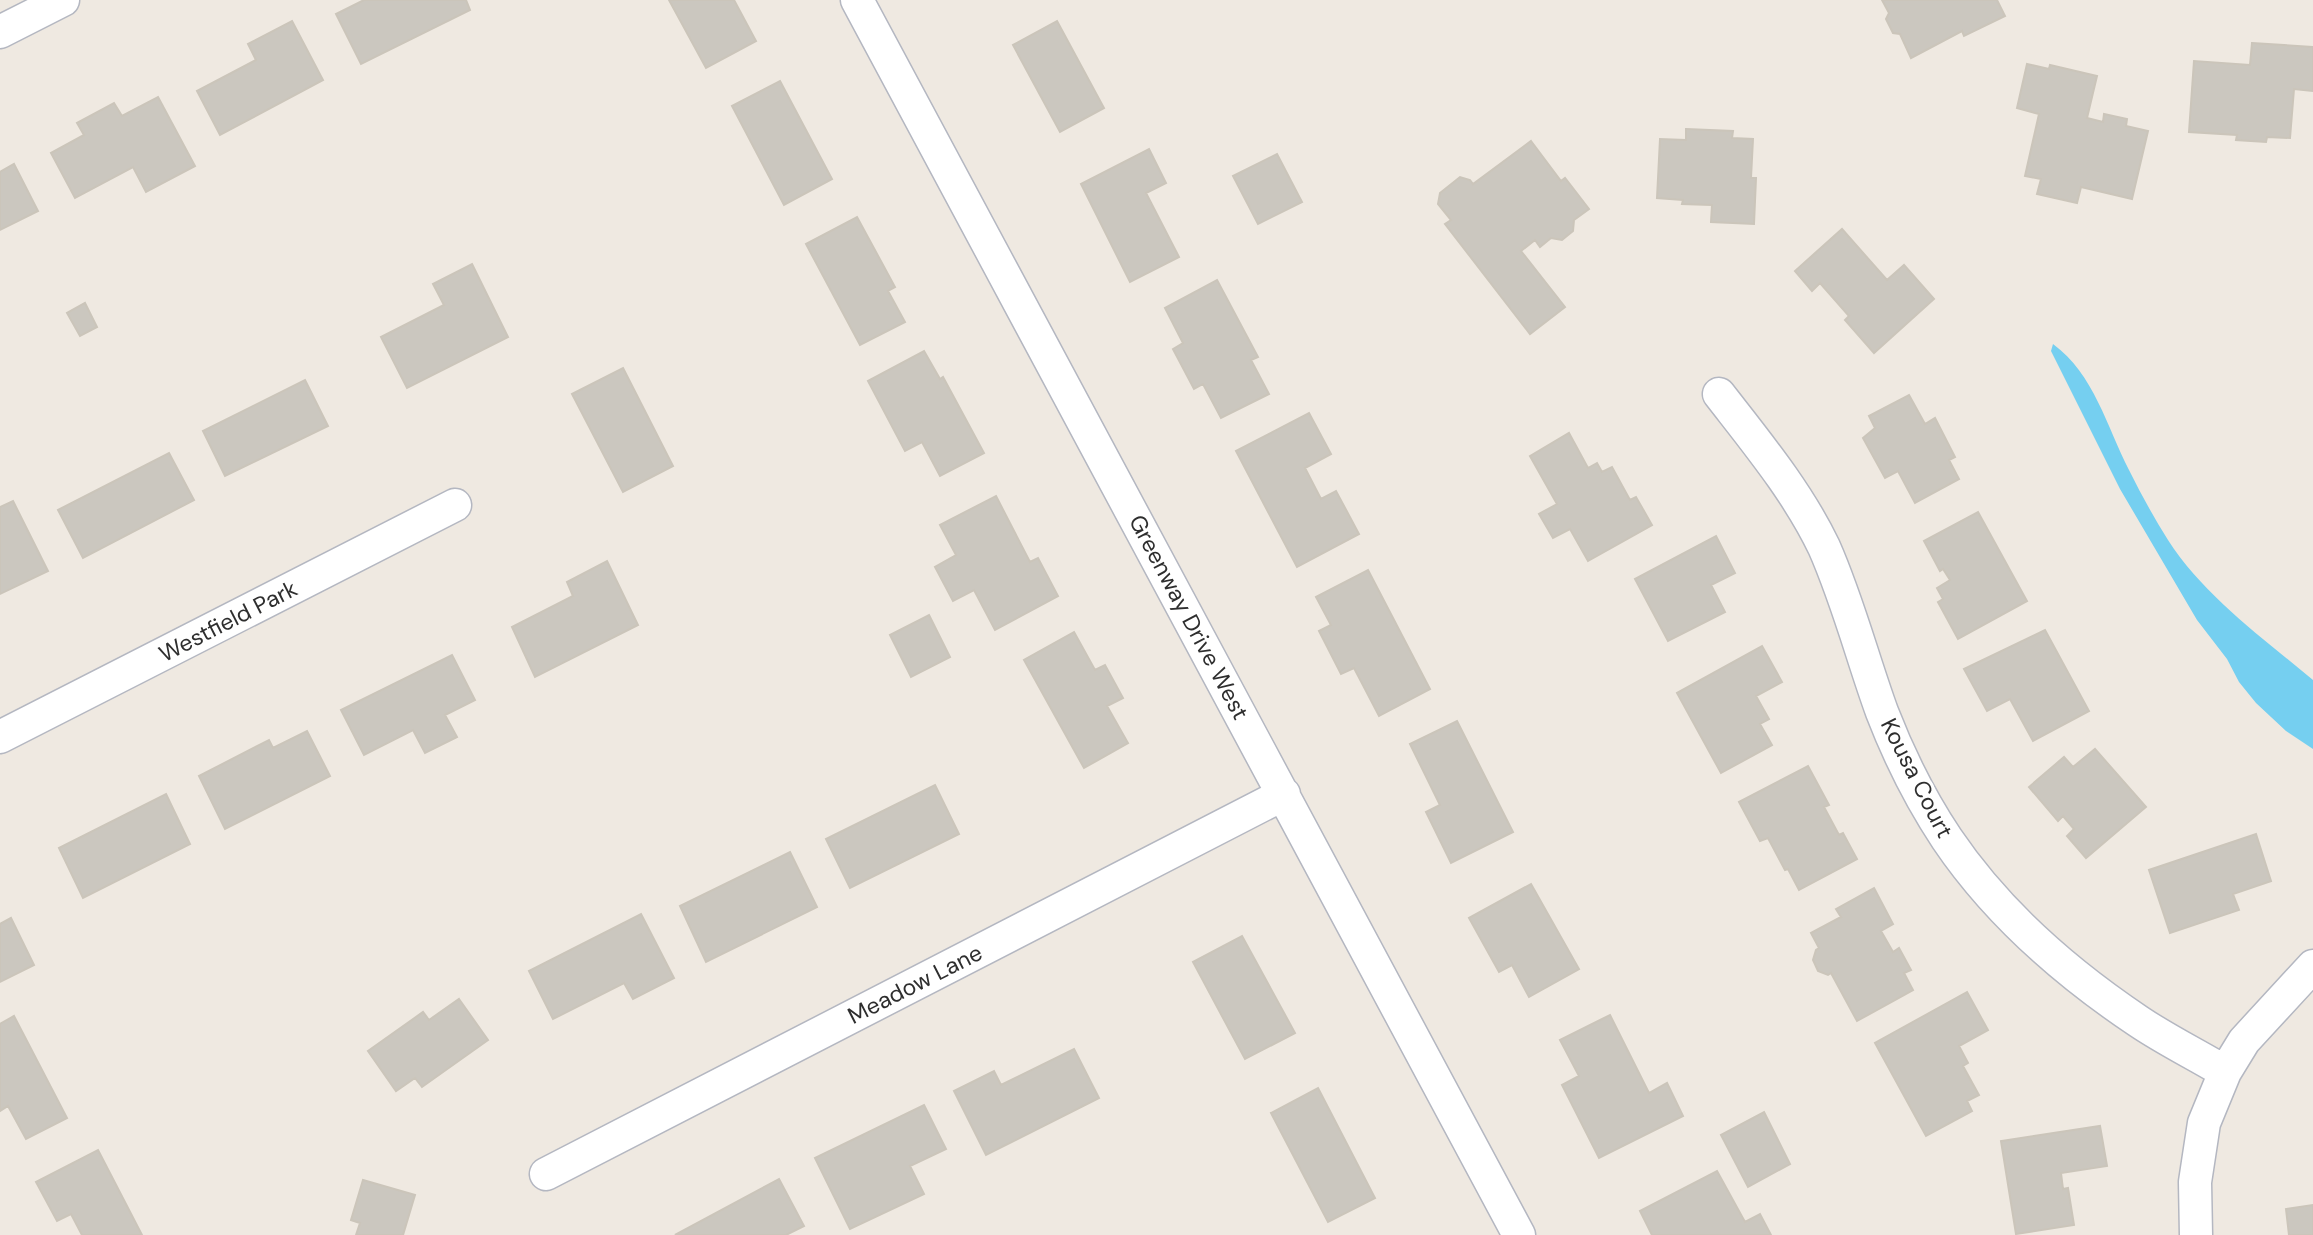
<svg xmlns="http://www.w3.org/2000/svg" width="2313" height="1235" font-family="'DM Sans',sans-serif">
<rect width="100%" height="100%" fill="#efe9e1"/>
<path fill="#75cff0" d="M2053 344C2094 374 2107 427 2129 470 2141 494 2154 518 2168 540 2204 596 2263 638 2313 680V749L2286 731 2256 703 2239 682 2227 659 2197 620 2120 489 2051 351Z"/>
<path fill="#cbc7bf" stroke="#cbc5ba" stroke-width="2" d="M364 0H466L470 10 361 64 336 14Z
M669 0H734L756 41 706 68Z
M1882 0H1997L2005 16 1964 36 1962 31 1911 58 1900 34 1893 33 1886 19 1889 13Z
M292 21 323 80 220 135 197 91 256 60 248 44Z
M1057 21 1104 108 1060 132 1013 45Z
M2252 43 2313 47V91L2294 89 2290 138 2267 137 2266 142 2236 140 2237 135 2189 132 2194 61 2250 65Z
M2027 64 2049 69 2050 65 2097 76 2087 118 2103 122 2104 114 2127 119 2126 126 2148 131 2132 199 2081 187 2077 203 2037 194 2041 179 2025 176 2039 114 2017 108Z
M780 81 832 179 784 205 732 106Z
M158 97 195 166 146 192 133 167 75 198 51 153 84 135 77 123 114 103 122 116Z
M1686 129 1733 131 1732 138 1753 139 1751 178H1756L1754 224 1711 222 1712 205 1682 204 1683 200 1657 198 1660 139 1686 140Z
M1531 141 1561 181 1565 178 1589 209 1574 220 1573 231 1562 240 1551 238 1540 247 1535 240 1521 251 1565 307 1530 334 1445 224 1451 220 1438 204 1440 193 1460 177 1470 180 1473 184Z
M1149 149 1166 183 1146 193 1179 257 1130 282 1081 184Z
M1277 154 1302 202 1258 224 1233 176Z
M14 164 38 211 0 230V172Z
M857 217 895 287 888 291 905 322 860 345 806 244Z
M1842 229 1887 280 1904 265 1934 299 1874 353 1845 320 1849 316 1820 283 1812 291 1795 271Z
M472 264 508 337 407 388 381 337 444 305 433 284Z
M1217 280 1258 357 1251 360 1269 394 1221 418 1203 384 1194 389 1173 349 1183 343 1165 308Z
M85 303 97 327 80 336 67 313Z
M924 351 940 379 943 377 984 453 940 476 922 442 905 451 868 381Z
M623 368 673 466 623 492 572 394Z
M305 380 328 426 225 476 203 431Z
M1909 395 1925 424 1935 418 1955 457 1949 460 1959 479 1915 503 1898 471 1885 478 1863 438 1875 428 1869 416Z
M1309 413 1331 454 1305 468 1321 499 1336 491 1359 534 1297 567 1236 451Z
M1569 433 1588 468 1597 463 1602 472 1612 467 1630 500 1636 497 1652 525 1588 561 1570 529 1553 538 1539 514 1557 504 1530 456Z
M169 453 194 500 83 558 58 510Z
M996 496 1030 562 1038 558 1058 596 995 630 974 590 953 601 935 567 956 555 940 525Z
M13 501 48 571 0 594V507Z
M1978 512 2027 601 1958 639 1938 602 1943 599 1937 588 1950 580 1943 569 1940 571 1924 541Z
M1716 536 1735 573 1711 585 1725 612 1668 641 1635 579Z
M607 561 638 625 535 677 512 627 573 596 567 582Z
M1368 570 1430 689 1379 716 1354 668 1341 674 1319 631 1331 625 1316 597Z
M929 615 950 657 911 677 890 635Z
M2045 630 2089 711 2033 741 2010 699 1987 711 1964 669Z
M1074 632 1095 670 1105 665 1123 698 1107 706 1128 743 1084 768 1024 660Z
M1762 646 1782 682 1756 696 1769 719 1760 724 1772 745 1721 773 1677 693Z
M452 655 475 700 445 715 457 737 425 753 413 730 364 755 341 710Z
M1457 721 1513 832 1451 863 1426 812 1440 805 1410 744Z
M307 731 330 776 225 829 199 776 269 740 273 748Z
M2095 749 2146 807 2086 858 2067 836 2074 829 2063 816 2058 821 2029 787 2064 757 2073 767Z
M1808 766 1829 805 1824 807 1839 835 1843 833 1857 859 1799 890 1788 869 1785 870 1768 838 1760 841 1739 802Z
M935 785 959 834 850 888 826 839Z
M166 794 190 844 83 898 59 848Z
M2256 834 2271 881 2233 894 2239 910 2170 933 2149 870Z
M790 852 817 907 706 962 680 906Z
M1531 884 1579 969 1529 997 1512 965 1499 972 1469 918Z
M1874 888 1893 924 1881 931 1893 952 1899 948 1911 970 1904 973 1913 990 1857 1021 1831 973 1828 975 1818 971 1813 960 1816 950 1819 948 1811 933 1841 917 1836 909Z
M641 914 674 978 633 999 624 983 553 1019 529 971Z
M11 918 34 965 0 982V924Z
M1242 936 1295 1033 1245 1059 1193 962Z
M1967 992 1988 1030 1959 1046 1968 1063 1963 1066 1979 1095 1967 1101 1972 1111 1926 1136 1875 1043Z
M459 999 488 1040 422 1087 415 1078 396 1091 368 1051 423 1012 429 1020Z
M1610 1015 1649 1093 1667 1083 1683 1116 1599 1158 1562 1085 1579 1076 1560 1040Z
M14 1016 67 1118 26 1139 8 1106 0 1111V1024Z
M1074 1049 1099 1098 986 1155 954 1091 994 1071 1001 1085Z
M1318 1088 1375 1198 1328 1222 1271 1113Z
M924 1105 946 1149 910 1166 924 1194 850 1229 815 1158Z
M1764 1112 1790 1164 1748 1187 1721 1135Z
M2100 1126 2107 1166 2061 1173 2063 1189 2068 1188 2074 1225 2016 1234 2001 1141Z
M98 1150 142 1235H82L71 1214 57 1221 36 1182Z
M1717 1171 1745 1222 1760 1214 1771 1235H1652L1640 1211Z
M779 1179 804 1226 786 1235H675Z
M363 1180 415 1195 403 1235H356L360 1223 351 1220Z
M2313 1205V1235H2289L2286 1209Z"/>
<g fill="none" stroke-linecap="round" stroke-linejoin="round">
<defs>
<path id="minor" d="M857 0 1519 1235
M0 32 63 0
M1719 394C1757 443 1797 491 1824 547 1848 601 1862 657 1882 712 1899 756 1921 800 1947 839 1997 913 2065 972 2138 1021 2166 1040 2197 1055 2225 1072
M0 737 455 505
M546 1174 1284 794
M2196 1235 2195 1182 2204 1123 2225 1072 2244 1041 2313 966"/>
</defs>
<use href="#minor" stroke="#b4b7c1" stroke-width="35"/>
<use href="#minor" stroke="#fff" stroke-width="32"/>
</g>
<g text-anchor="middle" dominant-baseline="central" stroke-width="6" stroke-linejoin="round" paint-order="stroke">
<g font-size="23" fill="#2e2e2e" stroke="#fff">
<text transform="translate(1189 617) rotate(62)">Greenway Drive West</text>
<text transform="translate(228 621) rotate(-27)">Westfield Park</text>
<text transform="translate(1917 778) rotate(63)">Kousa Court</text>
<text transform="translate(915 984) rotate(-27)">Meadow Lane</text>
</g>
</g>
</svg>
